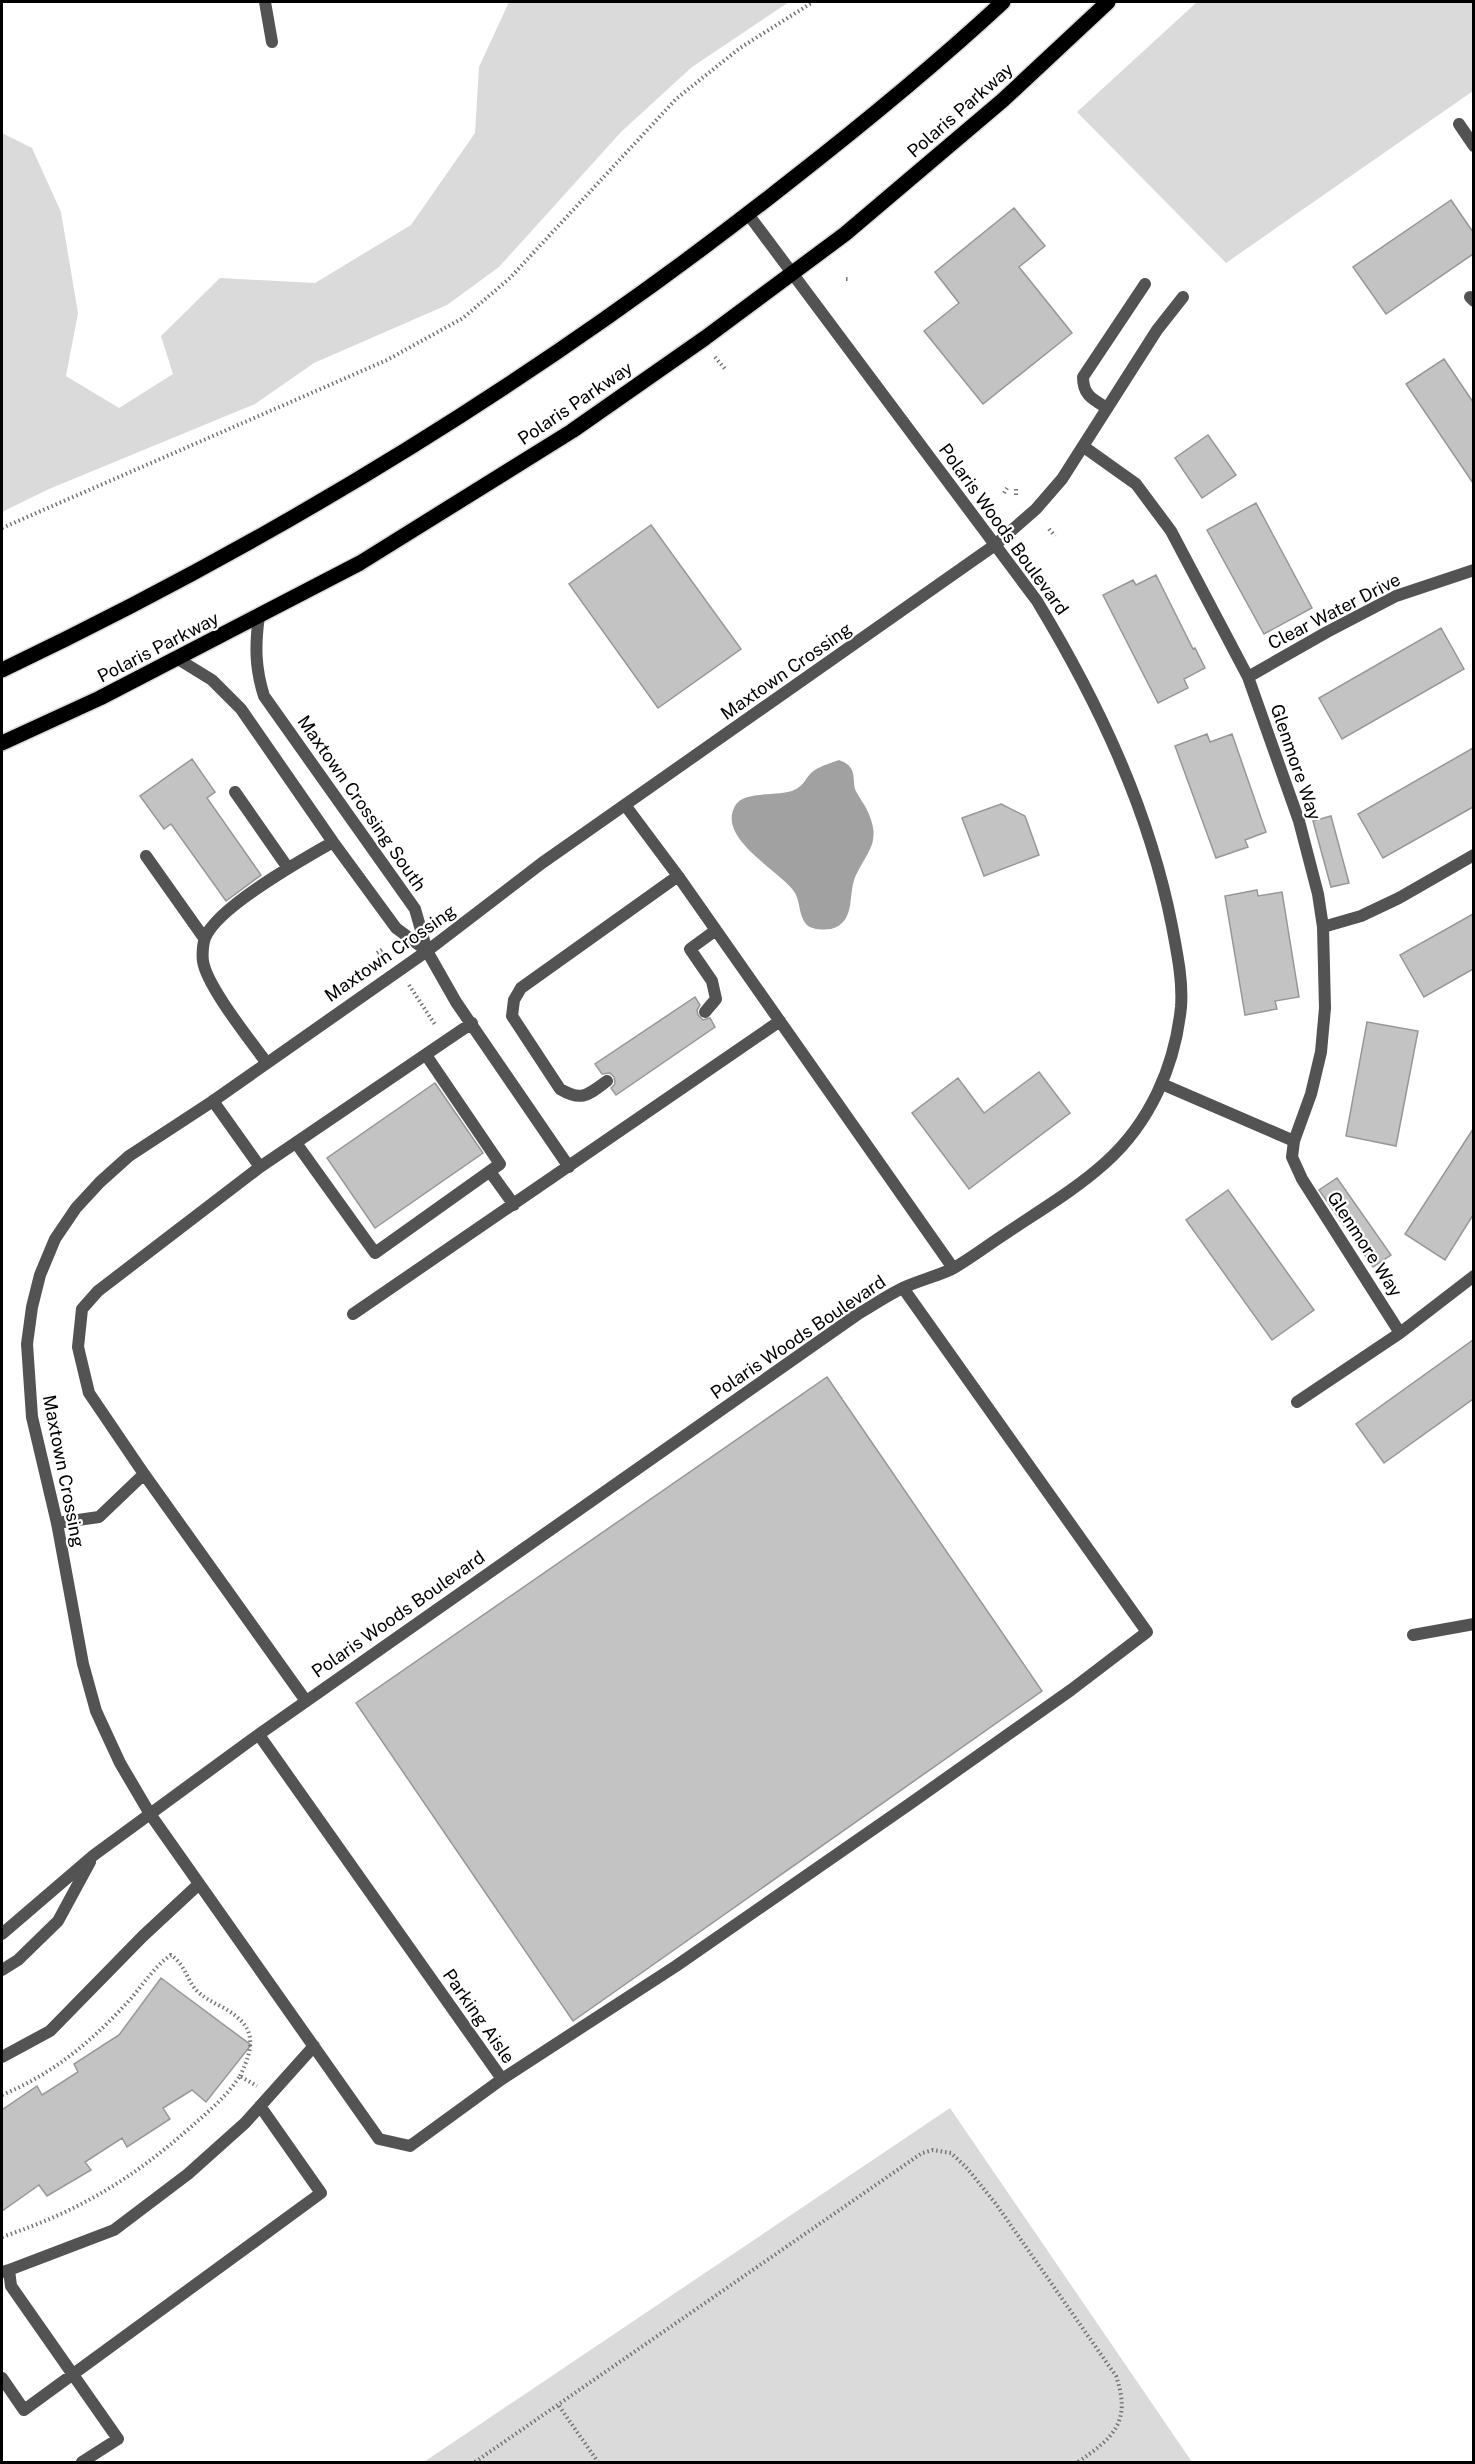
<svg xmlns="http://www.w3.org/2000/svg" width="1475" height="2464" font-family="'Public Sans',sans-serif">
<rect width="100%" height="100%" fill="#fff"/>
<path fill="#dadada" d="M509 2H789L692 67 621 132 499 267 447 305 314 363 255 404 49 489 2 512V133L32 148 61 212 78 313 66 376 119 408 173 374 161 336 220 278 315 283 411 225 475 133 479 67Z
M1197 2H1473V91L1226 263 1077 112Z
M950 2108 1192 2462H424Z"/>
<path fill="#a1a1a1" d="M839 760C843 762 847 763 850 767 855 773 853 781 855 789 859 798 867 807 870 817 880 843 867 852 856 875 847 894 857 922 831 929 823 930 811 930 806 924 798 915 801 900 793 890 777 869 717 838 735 806 743 790 779 797 794 790 802 787 805 780 810 774 818 766 829 764 839 760Z"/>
<path fill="#c3c3c3" stroke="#979797" stroke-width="1.5" d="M1451 200 1473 232V254L1386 314 1353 267Z
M1014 208 1045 246 1019 267 1072 333 983 404 924 331 959 303 935 272Z
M1444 359 1473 402V483L1406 384Z
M1208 435 1236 475 1202 498 1175 458Z
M1256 503 1312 608 1264 634 1207 530Z
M651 525 741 649 658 708 569 584Z
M1156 575 1193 649 1195 648 1205 668 1184 679 1188 688 1158 703 1103 595 1133 580 1136 585Z
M1441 628 1464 669 1342 739 1319 698Z
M1207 734 1210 742 1232 734 1266 832 1245 840 1248 847 1216 858 1175 746Z
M1473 748V807L1383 858 1358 814Z
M192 759 215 792 207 798 261 875 226 901 171 824 164 829 140 796Z
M1001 804 1025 816 1039 855 984 876 962 818Z
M1331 816 1349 883 1331 887 1313 821Z
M1257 890 1258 896 1282 892 1299 997 1275 1001 1277 1009 1245 1015 1225 896Z
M1473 914V969L1424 997 1400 955Z
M695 997 700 1005 697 1010 698 1015 703 1020 710 1018 715 1027 616 1095 611 1088 615 1084 614 1077 610 1073 602 1074 595 1064Z
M1367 1022 1418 1031 1396 1146 1346 1136Z
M1039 1072 1070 1113 969 1189 912 1113 958 1078 984 1113Z
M435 1083 483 1153 375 1228 327 1158Z
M1473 1129V1215L1445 1260 1405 1234Z
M1337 1178 1391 1255 1373 1267 1319 1190Z
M1228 1190 1314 1310 1272 1340 1186 1220Z
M1473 1340V1399L1384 1463 1356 1424Z
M827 1377 1042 1691 573 2021 356 1703Z
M161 1978 251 2045 206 2102 192 2090 163 2108 170 2119 127 2147 122 2138 85 2162 91 2170 47 2196 39 2185 2 2211V2110L37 2086 42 2095 78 2072 74 2064 119 2035Z"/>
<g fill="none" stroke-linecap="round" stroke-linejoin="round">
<defs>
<path id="primary" d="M2 670C281 537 547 373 790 181 863 124 935 65 1003 2
M2 743 100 698 360 563 572 431 705 338 845 234 1003 100 1108 2"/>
</defs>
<use href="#primary" stroke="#dbdbdb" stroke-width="18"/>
<path stroke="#757575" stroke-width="4" stroke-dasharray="1.5 3" stroke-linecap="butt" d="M846 279H850
M715 357 725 369
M1016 489V495
M1004 493 1007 488
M2 528 387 360 463 318 510 278 676 99 740 48 813 2
M1049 529 1055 536
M377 953 383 949
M409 985 436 1026
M2 2095C50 2075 88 2045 124 2006 140 1990 152 1968 171 1955 187 1967 186 1980 198 1992 206 1999 213 2002 222 2007 257 2026 255 2045 240 2076
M2 2237C79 2211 131 2180 192 2126 209 2111 227 2096 240 2076L257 2086
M559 2406 598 2462
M475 2462 922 2153 933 2150 951 2153 966 2167 996 2204 1116 2376C1132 2422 1113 2438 1078 2462"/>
<path stroke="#535353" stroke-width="12" d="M1107 408C1092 399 1083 395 1083 377L1145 284
M178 659 212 680 241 709 333 842 396 928 427 951 415 909 264 696C255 668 255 645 259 616
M235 792 288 868
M146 856 204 938
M678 876 953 1268
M427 951 456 1002 569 1167
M705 1012 716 999 712 981 690 949 716 930
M266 1062C250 1040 206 985 203 961 202 955 203 943 205 938 217 907 303 859 333 842
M607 1081C588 1095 582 1102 560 1089L512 1016 514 1000 521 988 678 876 625 805
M213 1101 260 1167
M296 1143 375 1253 500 1164 426 1055
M491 1173 514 1205
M353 1314 780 1021
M144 1474 306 1701
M57 1523 99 1517 144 1474 89 1393 78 1347 82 1309 98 1291 260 1167 472 1023
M259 1735 502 2079
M150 1814 379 2139 410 2146 502 2079 676 1966 911 1803 1071 1690 1147 1632 903 1288
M2 2057 50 2031 143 1936 199 1884
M9 2270 114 2230 188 2174 245 2123 314 2046
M2 2272 9 2270 11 2286 118 2439 82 2462
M2 2378 24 2410 321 2193 260 2106"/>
<path stroke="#535353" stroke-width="12" d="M265 2 272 42
M1459 124 1474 146
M1470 297 1474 301
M1084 447 1136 484 1171 531 1248 677 1299 821 1318 894 1323 927 1325 1008 1321 1052 1311 1094 1294 1141 1292 1157 1302 1179 1400 1333
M1248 677 1327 632 1396 596 1474 570
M1323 927 1361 916 1399 898 1474 855
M1162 1084 1294 1141
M1297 1402 1400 1333 1474 1276
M1413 1635 1474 1624
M150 1814 120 1763 96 1711 83 1664 57 1523 32 1417 27 1344 32 1307 40 1275 55 1239 76 1208 100 1182 129 1156 213 1101 427 951 542 863 995 545 1036 509 1062 479 1157 330 1183 297
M2 1934 94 1855 251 1740 858 1314C874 1305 889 1294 905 1287 921 1280 937 1276 952 1269 970 1259 988 1245 1005 1234 1039 1211 1075 1190 1105 1163 1150 1123 1175 1066 1181 1007 1183 980 1177 953 1172 926 1149 809 1098 702 1037 601L748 214
M2 1970 18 1960 58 1921 90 1862"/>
<use href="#primary" stroke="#000" stroke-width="15"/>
</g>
<g text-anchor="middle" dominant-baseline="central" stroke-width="4.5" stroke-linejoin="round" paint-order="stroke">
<g font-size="18" fill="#000" stroke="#fff">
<text transform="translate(960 110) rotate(-41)">Polaris Parkway</text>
<text transform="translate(575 403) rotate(-34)">Polaris Parkway</text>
<text transform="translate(1004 529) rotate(54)">Polaris Woods Boulevard</text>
<text transform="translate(1334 611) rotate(-27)">Clear Water Drive</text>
<text transform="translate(158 647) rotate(-27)">Polaris Parkway</text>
<text transform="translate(786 671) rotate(-35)">Maxtown Crossing</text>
<text transform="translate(1296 762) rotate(71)">Glenmore Way</text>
<text transform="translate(362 803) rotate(55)">Maxtown Crossing South</text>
<text transform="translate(390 953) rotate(-35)">Maxtown Crossing</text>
<text transform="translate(1365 1244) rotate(57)">Glenmore Way</text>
<text transform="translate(798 1337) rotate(-34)">Polaris Woods Boulevard</text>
<text transform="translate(64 1471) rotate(79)">Maxtown Crossing</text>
<text transform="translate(398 1614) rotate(-35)">Polaris Woods Boulevard</text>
<text transform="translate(479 2016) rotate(55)">Parking Aisle</text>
</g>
</g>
<rect width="1475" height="2464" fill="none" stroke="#000000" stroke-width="6"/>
</svg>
